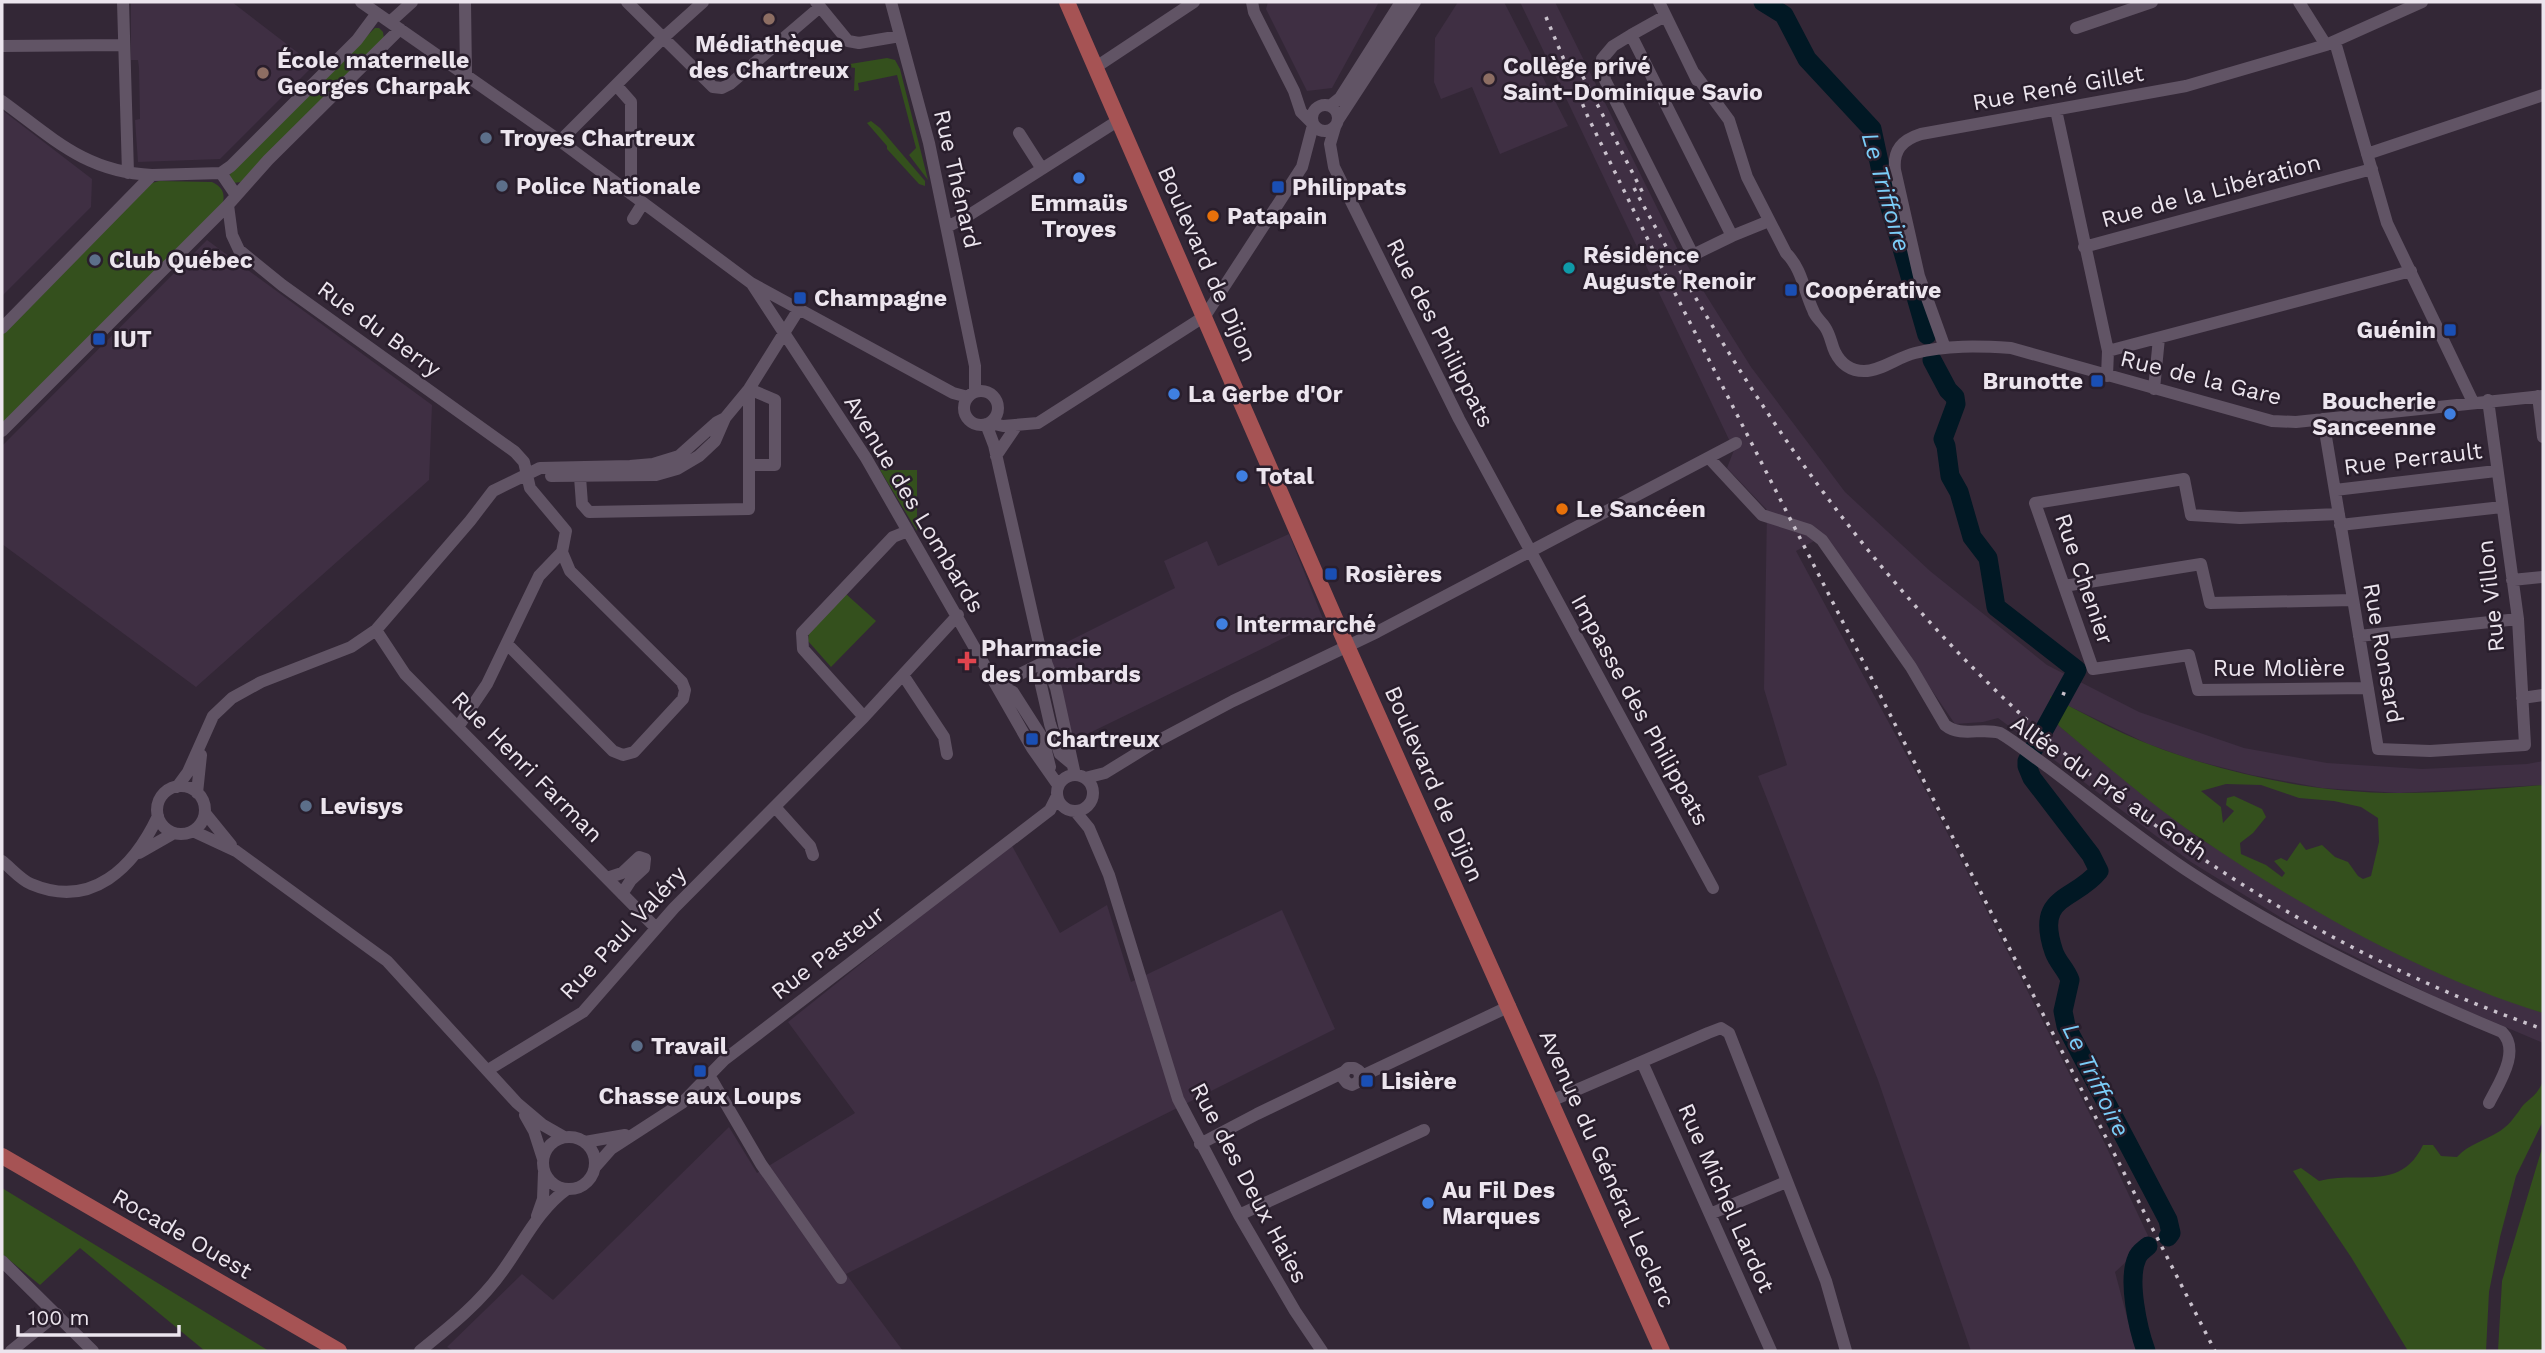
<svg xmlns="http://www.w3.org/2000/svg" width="2545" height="1353" font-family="'Work Sans',sans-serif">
<rect width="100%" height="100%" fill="#332736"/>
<path fill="#3f2f43" d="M131 2H232L314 65 220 159 138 162 135 120 140 119 139 68 138 60H131Z
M1268 2H1379L1332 88 1307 91 1266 9Z
M1458 2H1504L1568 126 1500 154 1472 87 1441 99 1434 82 1435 38Z
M1520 2H1555L1679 252 1751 367 1845 492 1930 571 2047 665 2139 712 2244 748 2327 763 2422 769 2527 764 2543 761V785L2399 793 2322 788 2252 775 2193 760 2148 744 2050 697 2059 726 2196 836 2348 928 2441 974 2543 1013V1043L2437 998 2296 927 2191 862 1998 718 1983 722 1955 724 1825 535 1796 551 1929 797 2105 1144 2150 1240 2115 1272 2136 1351H1971L1878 1080 1758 776 1787 765 1764 689 1767 510 1727 468 1734 450Z
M2 110 92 179 91 207 2 296Z
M207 240 432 405 429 480 196 687 2 544V446Z
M1289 534 1323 619 1073 741 1049 651 1175 588 1164 561 1207 541 1218 566Z
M1011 844 1060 933 1107 905 1131 982 1282 910 1335 1029 846 1274 903 1351H454L447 1347 522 1274 553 1300 729 1127 757 1173 855 1113 788 1022Z"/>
<path fill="#34501d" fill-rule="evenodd" d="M375 28H379L383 32 384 39 241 182 233 183 229 177 232 170Z
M887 58 895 60 900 69 928 180 909 155 916 148 897 75 858 83 859 90 854 91 855 68 849 67 850 64Z
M871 121 880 128 925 181V186L919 184 887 149V146L867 123Z
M159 181 212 182C222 187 225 192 223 203L2 427V331L152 183Z
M880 470H917V531Z
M846 594 876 621 831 667 808 641 809 633Z
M2050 696C2083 713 2116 732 2151 745 2229 775 2316 793 2400 793 2448 793 2496 789 2543 785V1013C2425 977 2299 906 2197 836 2149 803 2104 763 2059 726L2053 715ZM2226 784 2261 785 2299 798 2334 801 2361 807 2378 818 2379 842 2371 876 2363 879 2358 876 2348 862 2335 857 2322 845 2306 850 2300 842 2287 861 2281 858 2274 861 2285 873 2282 877 2266 865 2241 854 2240 843 2253 833 2266 817 2262 809 2234 796 2227 798 2226 805 2234 811 2223 823 2221 807 2201 791Z
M2543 1081V1121L2516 1176 2500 1237 2489 1292 2486 1351H2408L2351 1257 2293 1171 2301 1168 2319 1181C2358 1170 2400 1193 2423 1145H2433L2441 1156 2457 1157C2469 1144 2484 1141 2500 1131 2509 1125 2512 1120 2519 1111 2528 1097 2535 1100 2543 1081Z
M2543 1145V1351H2498L2502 1281Z
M2 1188 269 1351H205L80 1248 40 1285 2 1254Z"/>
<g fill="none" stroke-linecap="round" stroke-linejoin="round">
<path stroke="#011824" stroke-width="19" d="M1763 2 1784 15 1807 59 1872 129 1885 190 1927 335
M1932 360 1948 390 1955 397 1956 404 1943 439 1946 446 1950 476 1959 492 1972 537 1988 558 1996 607 2077 670 2027 761V766L2032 778 2091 855 2099 871C2074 902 2034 894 2054 952 2058 963 2066 969 2070 980L2063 1011 2066 1026 2168 1220 2171 1233 2168 1237
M2146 1351C2138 1329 2127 1280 2137 1258 2139 1252 2144 1250 2148 1246"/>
<path stroke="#615465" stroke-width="12" d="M123 2 128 173
M361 2 560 141 751 283 953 393 968 397
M465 2 466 74
M627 2 713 87 722 88 730 84 820 7
M816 2 848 41 859 43 900 36
M891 2 929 143 975 366V392
M1252 2 1254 12 1294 91 1301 112 1312 123
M1659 2 1697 80
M2299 2 2326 45
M1665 16 1631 35 1732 236 1769 221
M390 22 412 2
M2076 28 2152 2
M1631 35 1613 46 1602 59 1605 80 1693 255 1732 236
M2335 42 2387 223 2473 402
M2 46 124 45
M1096 67 1194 2
M1695 74 1729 120 1747 177 1786 253C1802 269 1804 291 1813 310 1815 317 1821 321 1825 327 1831 336 1831 344 1835 352 1841 364 1850 371 1864 371 1881 371 1898 357 1915 353 1946 345 1979 346 2011 348L2272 421 2296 422 2543 396
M616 85 631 102V194
M2 101C53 138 85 172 152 175
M1312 118a13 13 0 1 1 26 0a13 13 0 1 1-26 0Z
M1330 106 1340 98 1401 2
M2056 110 2108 351 2107 376
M1338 120 1415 2
M1335 127 1330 144 1334 167 1459 419 1713 888
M1019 133 1042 169
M560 141 663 38 703 2
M2367 154 2543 95
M221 173 236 195
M228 205 232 235 239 250 282 285 515 452 524 462 530 488 566 531 562 552 539 576 487 684 458 727
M633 219 643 203
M947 227 966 217 1119 120
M2084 247 2372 169
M752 284 866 458 1032 748 1058 785
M2 328 152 175 221 173 231 166 357 40 377 13
M1945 348 1919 276 1895 170C1893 150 1902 140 1921 134L2186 86 2326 45 2422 2
M2108 351 2411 271
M2154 389 2159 338
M964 408a17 17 0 1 1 34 0a17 17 0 1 1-34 0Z
M2538 396 2543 437
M2323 419 2378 749 2430 751 2525 745 2518 619 2488 400
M990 423 1003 426 1038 423 1205 316 1302 167 1313 125
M986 424 994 445 1039 644 1056 688 1075 775
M2 431 228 205 268 160 400 29
M996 456 1017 425
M1709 458 1762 515 1809 530 1822 540 1911 667 1945 725C1961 738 1982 727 2000 733 2017 743 2032 756 2048 767 2096 803 2143 842 2194 875 2290 938 2396 988 2502 1032 2521 1051 2499 1083 2489 1103
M551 476 656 475 677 469 699 456 715 441 725 418 749 389 799 309
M580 477 582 504 589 512 749 509V389L775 400V465H749
M2335 490 2496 471
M2339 514 2240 518 2191 515 2184 479 2035 503 2093 669 2189 655 2198 690 2368 688
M2340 525 2502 507
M2512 580 2543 577
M2064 586 2201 564 2210 603 2353 600
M376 630 405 674 656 928
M2359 636 2518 619
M508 645 613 751 623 755 634 752 683 699 685 690 682 682 570 571 562 552
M1046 661 1041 685 1050 724 1060 754 1072 764
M903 675 944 737 947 754
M998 685 1013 692 1043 739 1050 767
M998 685 1046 661
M2522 698 2543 695
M864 717 803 649 802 633 893 537 908 531
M1057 793a18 18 0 1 1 36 0a18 18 0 1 1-36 0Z
M1085 778 1105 773 1152 744 1233 701 1377 632 1736 443
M157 810a24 24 0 1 1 48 0a24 24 0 1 1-48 0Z
M177 787 188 772 213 716 232 698 261 682 351 647 376 630 470 521 493 491 540 468 630 466 653 464 679 456 717 422 725 418
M197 793 201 755
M775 807 810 846 813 855
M1075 811 1089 828 1109 875 1178 1099 1239 1215 1295 1311 1322 1351
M205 813 231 845
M193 831 236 851 387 961 517 1103 543 1125 564 1137
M139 853 174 833
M2 861C11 868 21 880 31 884 92 910 134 867 158 816
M607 878 622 873 639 857 645 859 644 868 631 880 622 894
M1642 1062 1771 1351
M488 1070 583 1012 674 908 864 717 958 615
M709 1075 761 1164 841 1278
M1360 1077 1359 1071 1354 1068H1348L1344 1072 1343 1078 1347 1083 1352 1085 1358 1082 1360 1077 1510 1006
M1551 1101 1708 1033 1721 1028 1729 1033 1826 1281 1846 1351
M525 1115 534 1131 543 1159
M543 1163a26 26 0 1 1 52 0a26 26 0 1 1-52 0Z
M585 1142 625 1135
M1200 1144 1257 1114 1344 1072
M596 1166 611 1149 682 1103 724 1060 1050 810 1057 796
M1710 1214 1786 1182
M1239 1215 1424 1130
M537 1216 543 1199 544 1172
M2 1261 93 1351
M11 1351 57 1314
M420 1351C451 1326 481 1302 504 1269 524 1241 539 1209 567 1189"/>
<path stroke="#a65354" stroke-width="16" d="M1067 2 1347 646 1662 1351
M2 1156 339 1351"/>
<path stroke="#c9c1cc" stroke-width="3.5" stroke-dasharray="3.5 7" stroke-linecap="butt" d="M1546 17 1588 117 1655 254 2215 1351
M1578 67 1644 195
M1634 188C1713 335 1801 476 1911 601 2080 795 2300 945 2543 1029
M2062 693 2067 695"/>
</g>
<g fill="#8d6e63" stroke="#291e2c" stroke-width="2.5">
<circle cx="769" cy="19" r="7"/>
<circle cx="263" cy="73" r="7"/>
<circle cx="1489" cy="79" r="7"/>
</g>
<g fill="#5c6f8a" stroke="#291e2c" stroke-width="2.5">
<circle cx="486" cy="138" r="7"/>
<circle cx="502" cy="186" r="7"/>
<circle cx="95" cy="260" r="7"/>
<circle cx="306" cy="806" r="7"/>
<circle cx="637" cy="1046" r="7"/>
</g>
<g fill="#3f7fe0" stroke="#291e2c" stroke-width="2.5">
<circle cx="1079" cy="178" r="7"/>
<circle cx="1174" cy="394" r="7"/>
<circle cx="2450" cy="414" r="7"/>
<circle cx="1242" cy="476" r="7"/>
<circle cx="1222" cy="624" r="7"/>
<circle cx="1428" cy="1203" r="7"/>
</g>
<g fill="#1a4fb4" stroke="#291e2c" stroke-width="2.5">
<rect x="1271" y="180" width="14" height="14" rx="3.5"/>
<rect x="1784" y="283" width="14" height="14" rx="3.5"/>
<rect x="793" y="291" width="14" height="14" rx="3.5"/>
<rect x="2443" y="323" width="14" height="14" rx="3.5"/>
<rect x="92" y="332" width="14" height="14" rx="3.5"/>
<rect x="2090" y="374" width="14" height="14" rx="3.5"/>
<rect x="1324" y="567" width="14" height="14" rx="3.5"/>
<rect x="1025" y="732" width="14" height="14" rx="3.5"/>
<rect x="693" y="1064" width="14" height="14" rx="3.5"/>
<rect x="1360" y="1074" width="14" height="14" rx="3.5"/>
</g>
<g fill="#e8710a" stroke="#291e2c" stroke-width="2.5">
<circle cx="1213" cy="216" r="7"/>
<circle cx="1562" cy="509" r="7"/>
</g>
<circle fill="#0f9aa8" stroke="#291e2c" stroke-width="2.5" cx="1569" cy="268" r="7"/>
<path fill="#e0444e" stroke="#291e2c" stroke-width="2.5" d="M963.5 650.5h7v7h7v7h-7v7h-7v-7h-7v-7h7z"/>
<g text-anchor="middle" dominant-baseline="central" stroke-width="5" stroke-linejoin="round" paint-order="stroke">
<g font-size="23" font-weight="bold" fill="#ece5ee" stroke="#291e2c" text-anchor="start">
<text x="769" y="44" text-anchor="middle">Médiathèque<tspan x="769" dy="26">des Chartreux</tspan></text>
<text x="277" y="60">École maternelle<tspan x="277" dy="26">Georges Charpak</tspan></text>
<text x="1503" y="66">Collège privé<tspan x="1503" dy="26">Saint-Dominique Savio</tspan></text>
<text x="500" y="138">Troyes Chartreux</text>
<text x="516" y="186">Police Nationale</text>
<text x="1292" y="187">Philippats</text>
<text x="1079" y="203" text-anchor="middle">Emmaüs<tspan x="1079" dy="26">Troyes</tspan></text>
<text x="1227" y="216">Patapain</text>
<text x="1583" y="255">Résidence<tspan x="1583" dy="26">Auguste Renoir</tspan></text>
<text x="109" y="260">Club Québec</text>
<text x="1805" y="290">Coopérative</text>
<text x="814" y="298">Champagne</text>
<text x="2436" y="330" text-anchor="end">Guénin</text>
<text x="113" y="339">IUT</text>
<text x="2083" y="381" text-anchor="end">Brunotte</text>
<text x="1188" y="394">La Gerbe d'Or</text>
<text x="2436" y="401" text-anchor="end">Boucherie<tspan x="2436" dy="26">Sanceenne</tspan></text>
<text x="1256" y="476">Total</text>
<text x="1576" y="509">Le Sancéen</text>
<text x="1345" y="574">Rosières</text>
<text x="1236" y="624">Intermarché</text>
<text x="981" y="648">Pharmacie<tspan x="981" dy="26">des Lombards</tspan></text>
<text x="1046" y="739">Chartreux</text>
<text x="320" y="806">Levisys</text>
<text x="651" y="1046">Travail</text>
<text x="1381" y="1081">Lisière</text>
<text x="700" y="1096" text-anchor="middle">Chasse aux Loups</text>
<text x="1442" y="1190">Au Fil Des<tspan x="1442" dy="26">Marques</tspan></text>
</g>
<g font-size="23" fill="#ece5ee" stroke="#291e2c">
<text transform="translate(2058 88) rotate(-10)">Rue René Gillet</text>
<text transform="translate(957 179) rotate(77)">Rue Thénard</text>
<text transform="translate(2211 191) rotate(-15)">Rue de la Libération</text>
<text transform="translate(1207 264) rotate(66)">Boulevard de Dijon</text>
<text transform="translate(379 329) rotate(36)">Rue du Berry</text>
<text transform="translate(1440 333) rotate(63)">Rue des Philippats</text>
<text transform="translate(2201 378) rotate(14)">Rue de la Gare</text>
<text transform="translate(2413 459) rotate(-7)">Rue Perrault</text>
<text transform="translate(914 504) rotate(59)">Avenue des Lombards</text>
<text transform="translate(2084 579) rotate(71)">Rue Chenier</text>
<text transform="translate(2491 596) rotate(-96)">Rue Villon</text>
<text transform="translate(2383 653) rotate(80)">Rue Ronsard</text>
<text x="2279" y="668">Rue Molière</text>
<text transform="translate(1640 710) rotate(61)">Impasse des Philippats</text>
<text transform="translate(527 767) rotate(45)">Rue Henri Farman</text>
<text transform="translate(1434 784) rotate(66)">Boulevard de Dijon</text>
<text transform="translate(2109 788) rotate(35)">Allée du Pré au Goth</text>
<text transform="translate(623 933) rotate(-47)">Rue Paul Valéry</text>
<text transform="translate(828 953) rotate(-38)">Rue Pasteur</text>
<text transform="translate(1607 1169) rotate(66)">Avenue du Général Leclerc</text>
<text transform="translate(1249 1183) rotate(62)">Rue des Deux Haies</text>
<text transform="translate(1726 1198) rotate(66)">Rue Michel Lardot</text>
<text transform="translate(182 1234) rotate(30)">Rocade Ouest</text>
</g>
<g font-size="24" font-style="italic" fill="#7bcdf8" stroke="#291e2c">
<text transform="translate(1886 192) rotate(74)">Le Triffoire</text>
<text transform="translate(2096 1080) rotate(64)">Le Triffoire</text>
</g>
</g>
<rect width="2545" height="1353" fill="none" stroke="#ece5ee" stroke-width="7"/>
<path d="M18 1325v10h161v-10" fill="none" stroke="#ece5ee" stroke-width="3.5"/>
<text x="28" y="1325" font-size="21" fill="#ece5ee" stroke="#291e2c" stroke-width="5" paint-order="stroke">100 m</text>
</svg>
